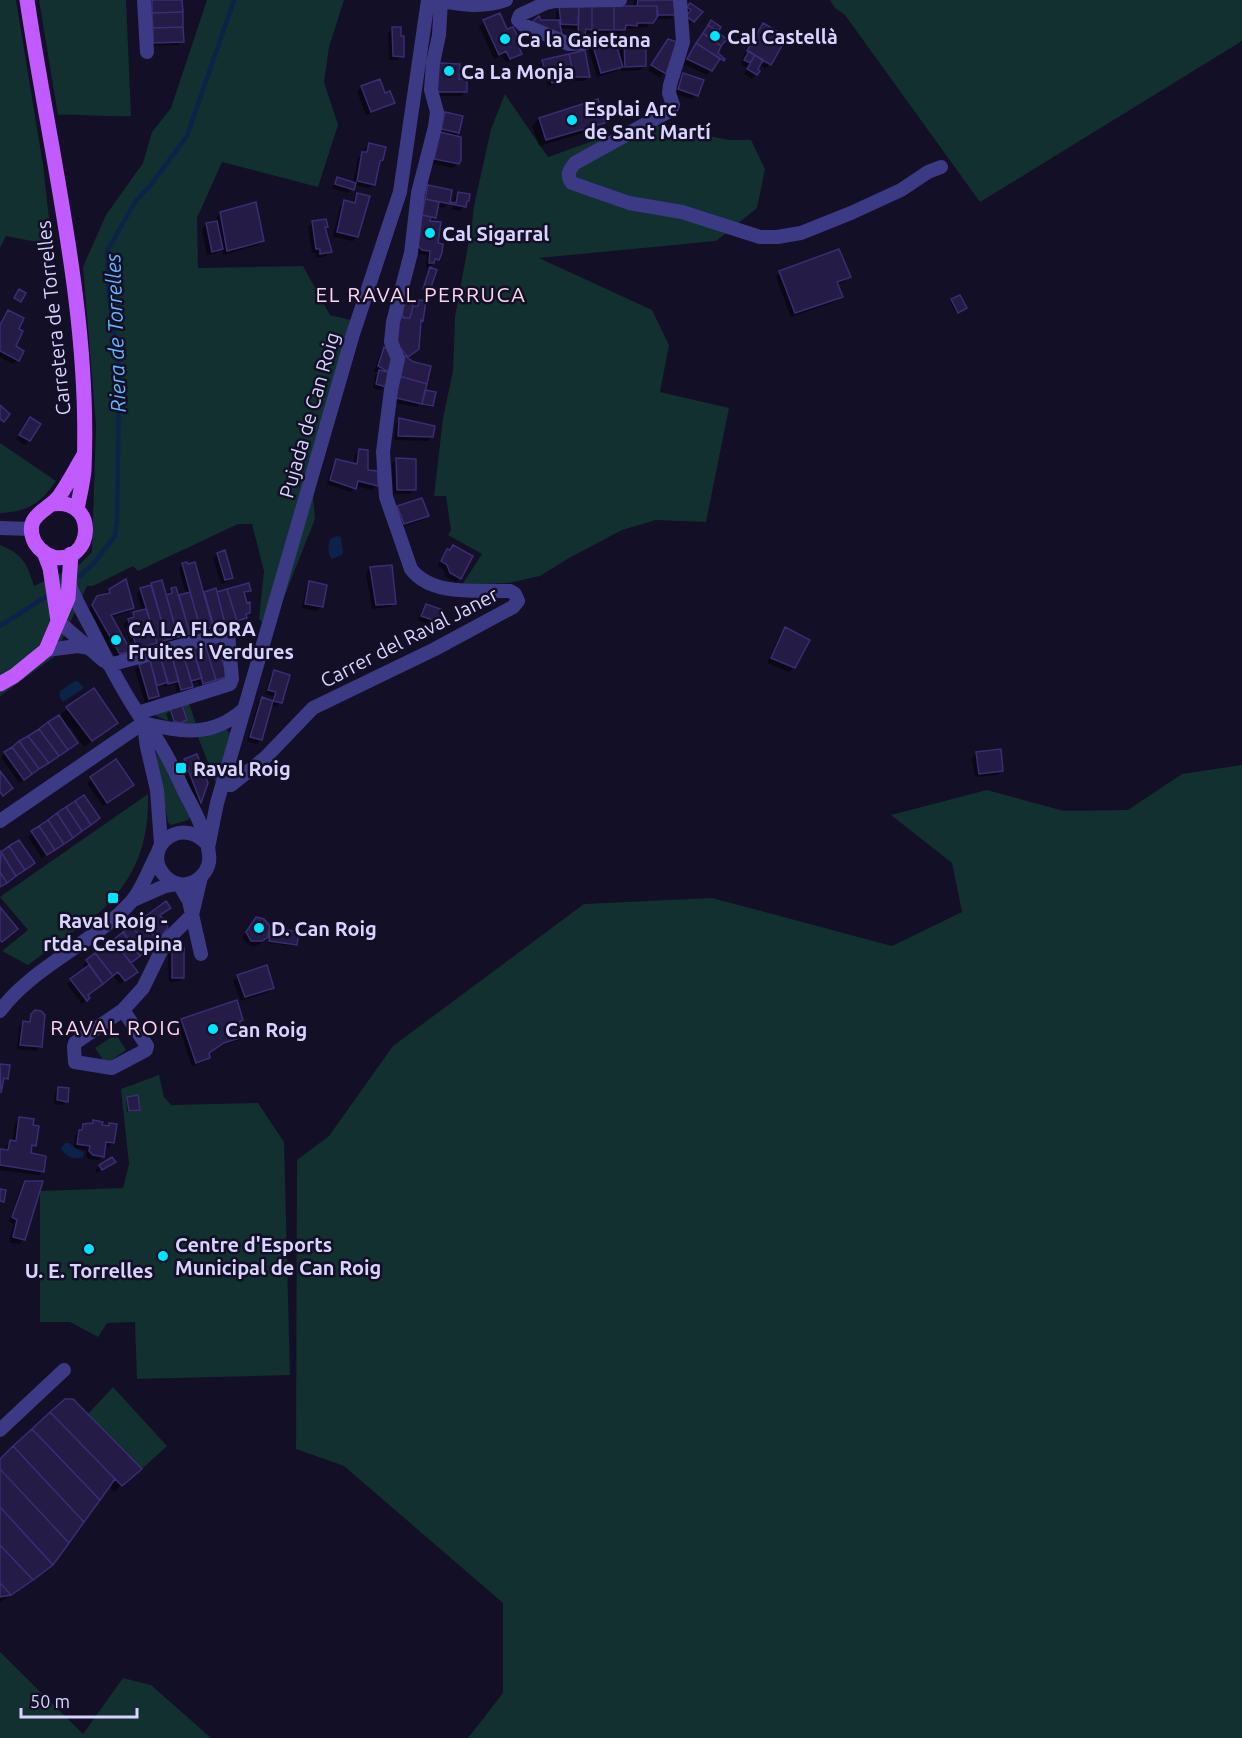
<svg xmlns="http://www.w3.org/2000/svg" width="1242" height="1738" font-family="Ubuntu,sans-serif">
<rect width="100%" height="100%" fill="#130f26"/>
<path fill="#12302f" d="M0 0H16L43 165 52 245 6 236 0 248Z
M39 0H126L131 116C106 117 83 114 58 115Z
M207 0H344L329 47 324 82 338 125 318 187 222 162 197 218 198 268 303 266 330 315 359 322 313 495 315 519 271 630 259 619 264 571 252 524H238L138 571 133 566 93 586H87L54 657 0 696V545C23 554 27 564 34 586L80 564 92 552 96 425 83 267 106 215 143 163 152 132 171 108Z
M830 0H1242V41L980 202 845 15 835 8Z
M505 94 548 157 590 142 653 125 729 140H751L765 169 757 208 716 241 539 258 652 310 669 345 660 392 729 408 706 522 656 520 622 530 569 558 540 576 508 583 462 585 482 554 448 535 451 530 446 496H434L443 418 453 371 455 317 472 224 474 206 491 129Z
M0 443 56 481C41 503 28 512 0 513Z
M189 703 196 724C180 725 167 722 153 714L170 708 174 720H176L182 705Z
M224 728 230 733 217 781H215L198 737Z
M156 742 191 816 188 820 171 825 168 822 157 767Z
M1242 765V1738H468L503 1693V1603L344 1466 296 1449 297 1160 329 1136 393 1046 584 904 712 898 892 946 962 912 952 863 891 815 987 790 1064 811 1128 810 1182 774Z
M148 794C149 832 141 865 116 895L113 892 108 899 110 902 100 912 28 965 2 951 28 930 0 897Z
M116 1034 126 1050 106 1064 95 1048Z
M159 1075 164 1097 171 1105 258 1103 284 1142 290 1375 137 1379 135 1322 107 1323 98 1337 70 1322H40V1191L123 1188 129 1164 121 1089Z
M113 1387 167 1446 142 1469 88 1414Z
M0 1652 83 1734 123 1678 151 1685 211 1738H0Z"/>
<path fill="#0c2248" d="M337 536 341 537 343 552 342 555 332 559C327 554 328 546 330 539Z
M75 681H78L84 688 63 702 59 696 60 691Z
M65 1143H69L77 1149 84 1152 83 1157C76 1161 64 1156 61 1148Z"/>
<path fill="#0007" d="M148 0H181L182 41 178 45 149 46Z
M634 0H673L674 15 670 19H653L647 27 625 29 620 34 584 33 580 39 575 38V29L559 28 531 22 538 18 540 22 556 21V12L560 7 634 8Z
M691 5 693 21 689 25 683 21 686 9Z
M499 15 506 31 520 54 516 58 506 62 502 55 494 59 479 26 484 22Z
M711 22 719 27 716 33V53L720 56 707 75 684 64Z
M763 25 770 64 765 68 759 64 756 70 758 71 752 79 744 74 747 68 741 64 743 57Z
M393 29 402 56 398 60H389L388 33Z
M591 37 613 39 621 61 620 49 624 45 645 65 640 70 621 71V66L617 71 597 77 586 41Z
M675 43 664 73 660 78 648 70 664 45Z
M543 62 589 77 584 81H569L548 86 545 77 542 78 538 66Z
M434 69 458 80 465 92 461 96H433Z
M683 75 696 95 692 99 674 94 679 79Z
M362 87 384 95 393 102 388 107 366 115 357 91Z
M597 101 603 122 596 129 539 146 532 126 539 119Z
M445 113 458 133 454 137 458 163 453 168 430 163 441 118Z
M369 145 378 162 374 184 369 188 354 185 348 193 332 188 337 179 353 184 358 158 364 153 365 149Z
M428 187 448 203 444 208 437 206 435 217 430 222 437 244 438 259 429 267H426L427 255 417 254 424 191Z
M458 193 464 206 460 211 452 209 454 198Z
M358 195 357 237 353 241 333 237 340 206 344 202 352 204 354 199Z
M220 213 263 240 258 245 223 255 222 248 217 253 207 255 202 229 206 224 217 222 216 218Z
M313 222 326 226 324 229 330 252 326 256 316 258V253H312L308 227Z
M780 272 849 277 845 281 837 284 841 297 837 301 791 317 776 277Z
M952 300 965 308 956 313 950 302Z
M402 301 412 308 419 302 422 320 419 323 413 353 406 358 432 405 430 407 419 405 417 407 392 402V347Z
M8 311 17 329 14 347 18 360 13 364 0 357V323Z
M384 349 393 356 384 386 380 390 373 388 375 376 378 373 374 371 380 354Z
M30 419 38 424 25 445 16 439Z
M400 420 432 436 428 441 394 440 396 424Z
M360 451 366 471 376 485 372 490 356 486 351 492 327 484 332 466 337 461 354 465 355 455Z
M397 460 415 489 410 494H393L392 464Z
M398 507 428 516 423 520 399 528 393 512Z
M453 547 460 578 456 582 446 577 443 569 438 566 443 555Z
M218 554 232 578 227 582 221 584 213 558Z
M183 564 187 566 202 594 215 590 216 594 249 590 243 595 248 612 246 617 241 622 133 653 124 624 134 614 142 612 137 594 141 589 152 585 167 601H169L167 594 172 589 178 597 186 595 179 569Z
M370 568 394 603 390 607 372 609 366 573Z
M310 583 322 606 317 611 302 608 306 587Z
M110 590 132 607 128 612 111 617 129 651 125 655 115 657 88 610 98 598Z
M426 606 437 621 433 626 418 620 422 610Z
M786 629 808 641 793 668 789 672 767 663 781 633Z
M160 658 225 677 221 681 199 687 198 682 190 684 191 686 187 691 177 693 175 684 164 687V685L156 688 158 696 153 700 145 703 135 670 139 666Z
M274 672 280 702 276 707 271 705 260 740 256 744 247 741 258 703 262 699 271 702 273 696 265 694 270 676Z
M94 690 116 723 84 747 70 727 67 729 76 743 19 783 1 757Z
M171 710 185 720 181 724 170 725 166 714Z
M977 753 1002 770 997 775 975 777 972 758Z
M185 760 206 783 201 806 197 809 181 764Z
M116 762 132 785 103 806 87 783Z
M84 797 94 822 42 858 28 837Z
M166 903 170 908 159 916 157 941 124 966 132 976 120 984 113 976 87 996 88 998 82 1004 67 984 86 969 83 965 87 961Z
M252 924 264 939 260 944 253 946 247 944 242 937Z
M272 929 295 944 293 946 268 943Z
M172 950 183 977 179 981 169 982 168 954Z
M238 976 273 987 268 992 241 1001 233 981Z
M32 1015 40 1047 36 1051 17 1049 19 1027 24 1022 27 1023Z
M242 1020 238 1024 244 1036 239 1040 218 1047 208 1054 209 1057 204 1062 192 1066 178 1025 182 1021Z
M59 1088 66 1101 62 1105 54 1104 55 1093Z
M128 1099 139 1109 137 1111 127 1112 126 1100Z
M20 1118 34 1145 30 1150 29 1155 43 1171 39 1175 0 1170V1151H5L6 1146 12 1142 15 1123Z
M93 1122 107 1127 110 1124 113 1142 108 1147 104 1146 103 1156 98 1160 88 1159 86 1156 87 1150 74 1148 75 1136 79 1130 83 1126 90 1125Z
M114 1162 109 1166 97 1173 95 1170 100 1166Z
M26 1182 23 1240 19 1244 9 1242 14 1224 9 1222 21 1187Z
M65 1401 133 1475 114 1492 109 1486 52 1564 44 1572 0 1602V1461Z"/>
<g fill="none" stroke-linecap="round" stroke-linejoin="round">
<path stroke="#0c2248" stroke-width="4.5" d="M80 576 94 563 115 536 117 521 119 373 108 286 107 251 135 202 150 186 187 136 234 0
M0 626 47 596"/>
</g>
<path fill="#241b47" stroke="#3b2d73" stroke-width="1.5" d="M152 0H182L183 12 152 13Z
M638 0H675L676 15H657V6H637Z
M690 3 703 12 694 22 686 16 691 10 687 7Z
M559 6H579L578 25 561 24Z
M579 6H592V30L586 29 585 35H578Z
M592 6H614V30H592Z
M614 6H657L658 16 653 23H637V26L626 25 625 30H614Z
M183 12V27L153 28 152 13Z
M500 13 507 29 513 27 522 45 519 47 522 54 510 59 506 51 499 55 483 20Z
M539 16 541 20H559L562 34 532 22Z
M711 20 721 27 718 32 708 25Z
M763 23 787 37 771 65 747 51Z
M708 25 727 39 721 46 703 33Z
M183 27 184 42 153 43V28Z
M392 27H401V36H404V57L393 56Z
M703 33 721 46 718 53 725 59 724 61 696 43Z
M590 35 614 38 623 67 601 73Z
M668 39 677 42 666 74 651 65Z
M646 42V66L625 67 624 43Z
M696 43 720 59 712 71 687 59Z
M585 50 590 77H574L569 54Z
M749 51 755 55 750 63 744 60Z
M569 54 574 77 552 83 549 73 546 75 542 60Z
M755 55 763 60 758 69 760 71 757 75 747 69Z
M438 63 460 64 459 79H467V92H437Z
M683 73 704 80 698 96 678 89Z
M380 79 385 93 390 91 395 103 371 112 361 86Z
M598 99 605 123 546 140 539 118Z
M445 112 463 116 459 133 441 129Z
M440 132 461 137V160L459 164 434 159Z
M369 143 386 147 383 160 380 161 375 185 357 181 362 152H367Z
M337 177 356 183 354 190 335 184Z
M428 185 452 190 450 202 456 203 458 192 470 194 469 201H467L466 207 425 199Z
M357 193 370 196 358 237 337 232 344 200 355 203Z
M425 199 439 202 436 218 422 215Z
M256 202 264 241 227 251 220 212Z
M422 215 431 217 430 221 441 222 438 243 443 244 442 253 439 260 435 259 434 263H429L430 251 422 250 418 246Z
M326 219 328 227H325L332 252 320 254V249H316L312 221Z
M217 221 223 249 212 252 206 223Z
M839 249 851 277 837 282 843 297 795 313 779 271Z
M430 267 437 270 430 290 423 289Z
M19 289 26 293 21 302 14 298Z
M406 295H410L413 306 410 318H404L402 314Z
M960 295 967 308 958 313 951 299Z
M419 300 426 301 423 321 421 320 419 349 408 357 395 342 397 317 410 318 413 306H418Z
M8 310 24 318 19 329 23 331 16 346 24 351 19 361 0 351V325Z
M384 347 393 353 388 372 378 366Z
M402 354 414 362 431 366 427 384 399 376Z
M379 370 388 372 386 387 376 384Z
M399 376 427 384 422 404 396 398Z
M425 390 436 392 433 406 422 404Z
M0 405 10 414 4 422 0 419Z
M30 417 41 424 30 441 19 435Z
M399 418 435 426 433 437 398 436Z
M359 449 368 450V470L378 471V486L358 481 356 489 330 480 336 459 357 464Z
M396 458 416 459V490H397Z
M422 498 429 516 404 524 397 506Z
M453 545 473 556 461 579 450 573 447 565 441 561 447 549 450 550Z
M225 550 233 578 225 580 217 553Z
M187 562 188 564 195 562 213 627 201 631 182 563Z
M392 565 396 604 376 605 370 567Z
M126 579 134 608 111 615 131 651 120 654 92 605 97 596 110 593 109 589Z
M162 580 178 637 167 640 151 583Z
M309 581 327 585 323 607 305 604Z
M249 583 251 591 244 592 247 603 250 602V613L246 614 247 618 237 621 227 589Z
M151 585 167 640 157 643 140 588Z
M176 587 190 634 178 637 166 595 172 593 171 588Z
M216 588 225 624 214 627 204 592Z
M227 589 237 621 225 624 217 592Z
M190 592 201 631 190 634 179 595Z
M426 604 443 610 439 622 421 616Z
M146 609 157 643 137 649 128 619 134 617 133 612Z
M785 627 810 640 795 668 771 658Z
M217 640 227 677 216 680 205 644Z
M205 644 216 680 203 684 193 647Z
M193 647 202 678 191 681 182 650Z
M182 650 193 687 181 690 171 653Z
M171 653 179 681 168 684 160 656Z
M160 656 168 682 157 686 150 660Z
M150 660 159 696 149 699 139 665Z
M274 670 290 675 282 703 273 701 276 692 268 690Z
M94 688 118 723 92 741 66 707Z
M262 697 273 701 262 740 250 737Z
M182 705 187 720 180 723 174 721 170 708Z
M59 715 78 743 68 750 48 722Z
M48 722 68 750 59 756 39 729Z
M39 729 59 756 49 763 28 736Z
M28 736 49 763 39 769 19 741Z
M19 741 39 769 32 774 12 747Z
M12 747 32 774 24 780 4 752Z
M1001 749 1003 771 979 774 976 752Z
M197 754 208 783 201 803 184 759Z
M116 759 134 785 107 803 90 777Z
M0 771 13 788 3 796 0 792Z
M84 795 100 818 91 825 75 801Z
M75 801 91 825 82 831 66 807Z
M66 807 82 831 73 838 57 813Z
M57 813 73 838 64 844 48 820Z
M48 820 64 844 55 850 39 826Z
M39 826 55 850 47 855 31 831Z
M19 840 35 863 25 870 9 846Z
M9 846 25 870 16 876 1 852Z
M1 852 16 876 7 883 0 872Z
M0 872 7 883 0 887Z
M166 901 171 908 160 915 168 927 158 942 142 919Z
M0 907 18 929 2 942 0 940Z
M256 917 264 919 270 926 268 937 262 941H251L246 932Z
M142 919 158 942 149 950 132 926Z
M132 926 149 950 140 956 123 932Z
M271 927 299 932 297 945 269 941Z
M123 932 140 956 131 963 113 940Z
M113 940 138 972 125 981 118 972 113 976 95 953Z
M184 948V978H172V949Z
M95 953 113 976 103 984 86 960Z
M89 965 103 984 88 995 90 998 87 1001 70 979Z
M267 965 274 988 245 997 237 975Z
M237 1000 243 1020 239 1022 246 1036 224 1043 209 1053 210 1058 196 1063 181 1019Z
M35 1010 41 1011 45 1015 42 1047 20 1045 23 1021 30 1022 31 1014Z
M0 1064 10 1065 8 1079 4 1078 1 1093Z
M58 1087 69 1088 68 1102 57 1100Z
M138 1095 140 1110 129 1111 127 1097Z
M19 1117 34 1119 33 1125 39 1126 36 1146 32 1145 31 1153 46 1156 44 1172 0 1165V1149L8 1150 10 1140 16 1141Z
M93 1120 103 1122 102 1125 109 1126V1123L117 1124 114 1143 106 1142 104 1157 93 1155 89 1151 90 1146 77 1144 79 1130H82L83 1124 93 1123Z
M112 1157 116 1162 102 1170 99 1165Z
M25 1181H43L25 1240 13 1237 17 1220 12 1217Z
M0 1189 6 1190 4 1202 0 1201Z
M65 1399H73L142 1469 122 1486 50 1412Z
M50 1412 115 1479 100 1500 32 1429Z
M32 1429 100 1500 84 1522 13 1446Z
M13 1446 84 1522 69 1543 0 1469V1459Z
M0 1469 69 1543 53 1565 0 1507Z
M0 1507 53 1565 33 1580 0 1545Z
M0 1545 33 1580 11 1595 0 1583Z
M0 1583 11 1595 0 1597Z"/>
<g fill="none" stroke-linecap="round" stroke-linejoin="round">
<path stroke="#3d3a85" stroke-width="14" d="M144 0 147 52
M435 0C460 4 481 9 506 0
M680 0 683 42 670 85 669 93 673 105 671 110 575 163C569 170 566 175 572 183L629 203 682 212 760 237H777L801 233 851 213 901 190 928 172 941 167
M586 43 569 44 523 25 518 20 520 15 546 3 556 1 620 0
M0 528 32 529
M69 583C75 599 83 613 91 628 107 661 124 694 145 724 150 731 157 738 161 746 170 760 177 776 184 791 194 809 207 834 209 854 211 867 203 878 191 883 182 886 173 884 166 877 140 852 177 815 205 842
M58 621 104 661
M46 650 78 646 89 648
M109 665 228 633 232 679 230 684 138 713
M143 723C181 732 211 738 243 710
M144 725 147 747 157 790 161 844
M222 785H231L265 758 313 708 435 649 513 607 518 601 515 594 510 591C480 590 432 597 411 569L386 497 383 452 391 390 398 359 391 342 393 322 411 253 418 193 435 127 437 112 431 90 433 63 439 35 441 1
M0 821 143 723
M208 848 217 803 353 334 400 192 428 0
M179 884 189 901 201 954
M133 900 165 886 177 884
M123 1010 147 1046 146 1050 112 1068 75 1062 74 1047 75 1043 123 1010 143 988 166 941 192 915 201 877
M0 1011C32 967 94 943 131 902 142 890 149 869 157 854
M0 1430 64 1370"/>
<path stroke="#c25bff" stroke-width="15" d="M27 0C50 155 91 312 84 470 83 483 79 497 77 510
M52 504C99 497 94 565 53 557 46 555 39 549 35 543 21 514 50 511 60 495 69 482 76 468 84 455
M44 552 50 568 58 621
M0 684 14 676 46 650 68 598 71 554"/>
</g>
<g fill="#00e5ff" stroke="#130f26" stroke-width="2">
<circle cx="715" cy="36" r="6"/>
<circle cx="505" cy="39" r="6"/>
<circle cx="449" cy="71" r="6"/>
<circle cx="572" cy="120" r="6"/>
<circle cx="430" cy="233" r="6"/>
<circle cx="116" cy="640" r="6"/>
<rect x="175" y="762" width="12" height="12" rx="3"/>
<rect x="107" y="892" width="12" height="12" rx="3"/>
<circle cx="259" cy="928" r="6"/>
<circle cx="213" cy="1029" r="6"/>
<circle cx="89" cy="1249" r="6"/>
<circle cx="163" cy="1256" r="6"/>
</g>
<g text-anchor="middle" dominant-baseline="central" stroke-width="5" stroke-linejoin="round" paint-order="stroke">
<g font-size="20" font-weight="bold" fill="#d9d4ff" stroke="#130f26" text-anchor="start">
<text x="727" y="36">Cal Castellà</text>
<text x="517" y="39">Ca la Gaietana</text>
<text x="461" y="71">Ca La Monja</text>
<text x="584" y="108">Esplai Arc<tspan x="584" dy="23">de Sant Martí</tspan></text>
<text x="442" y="233">Cal Sigarral</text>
<text x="128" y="628">CA LA FLORA<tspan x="128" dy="23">Fruites i Verdures</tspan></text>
<text x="193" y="768">Raval Roig</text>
<text x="113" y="920" text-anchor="middle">Raval Roig -<tspan x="113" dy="23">rtda. Cesalpina</tspan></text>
<text x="271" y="928">D. Can Roig</text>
<text x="225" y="1029">Can Roig</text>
<text x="175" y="1244">Centre d'Esports<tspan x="175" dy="23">Municipal de Can Roig</tspan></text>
<text x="89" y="1270" text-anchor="middle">U. E. Torrelles</text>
</g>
<g font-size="20" fill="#d9d4ff" stroke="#130f26">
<text transform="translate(53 318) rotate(-96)">Carretera de Torrelles</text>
<text transform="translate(309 415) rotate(-74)">Pujada de Can Roig</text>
<text transform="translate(409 637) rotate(-27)">Carrer del Raval Janer</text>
</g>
<g font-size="21" letter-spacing="1.5" fill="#ffd6f0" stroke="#130f26">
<text x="421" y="294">EL RAVAL PERRUCA</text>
<text x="116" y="1027">RAVAL ROIG</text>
</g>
<g font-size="21" font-style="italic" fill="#62b6ff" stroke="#130f26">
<text transform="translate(115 333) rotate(-92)">Riera de Torrelles</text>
</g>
</g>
<path d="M21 1708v9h116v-9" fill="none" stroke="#d9d4ff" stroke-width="3"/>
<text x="30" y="1708" font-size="18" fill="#d9d4ff" stroke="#130f26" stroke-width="4.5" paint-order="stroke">50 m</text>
</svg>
